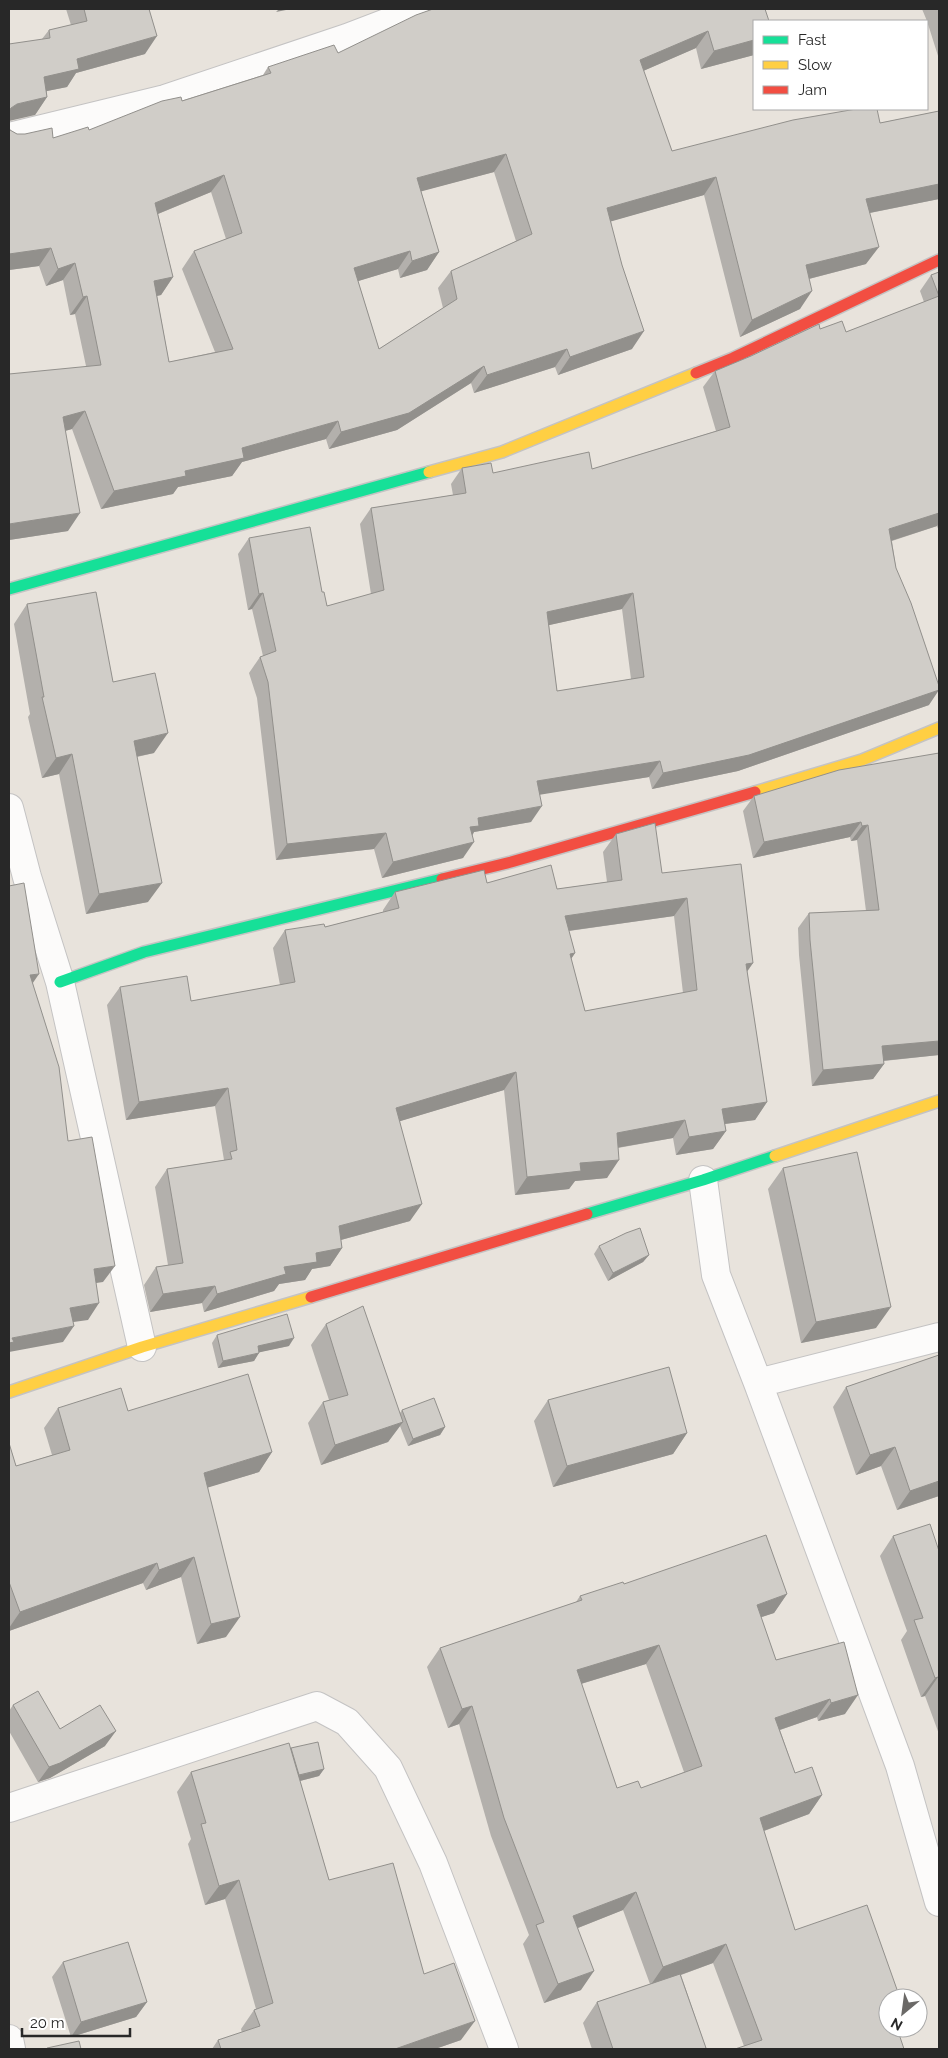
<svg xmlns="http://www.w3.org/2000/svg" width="948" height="2058" font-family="Raleway,sans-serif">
<rect width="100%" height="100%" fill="#e8e3dc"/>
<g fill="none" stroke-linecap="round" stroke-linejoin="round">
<defs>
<path id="street" d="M9 137 165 99 347 38 423 9
M9 808 27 877 60 982 142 1347
M703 1180 716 1275 758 1383 900 1766 939 1902
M758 1383 939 1337
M9 1808 317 1706 347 1722 388 1768 433 1863 504 2049
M9 2039 11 2049"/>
<path id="fast" d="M9 589 429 472
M60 982 144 952 442 879
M587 1214 703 1180 775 1156"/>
<path id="slow" d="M429 472 502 452 696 373
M755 792 862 760 939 728
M775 1156 939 1101
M9 1392 142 1347 311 1297"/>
<path id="jam" d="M696 373 733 358 939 260
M442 879 511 862 755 792
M311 1297 587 1214"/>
</defs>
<use href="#street" stroke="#c4c3c3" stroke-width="30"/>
<use href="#fast" stroke="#c4c3c3" stroke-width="14"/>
<use href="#slow" stroke="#c4c3c3" stroke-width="14"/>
<use href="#jam" stroke="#c4c3c3" stroke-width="14"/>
<use href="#street" stroke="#fcfbfa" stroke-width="28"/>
<use href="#fast" stroke="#16e098" stroke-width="11"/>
<use href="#slow" stroke="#ffcf43" stroke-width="11"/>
<use href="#jam" stroke="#f24e42" stroke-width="11"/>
</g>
<path fill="#b3b0ac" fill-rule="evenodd" d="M66 9H149L145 54 76 73 67 87 47 91V97L35 115 42 39 49 30 71 25Z
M922 9H939V59L927 21Z
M754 21V55L701 69 696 48 643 71 672 151 880 123 939 111V199L870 213 866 264 809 279 800 309 740 337 704 195 611 221 632 349 558 375 555 367 474 393 471 383 397 430 329 449 326 439 242 462 232 476 178 487 173 494 101 509 72 429 65 431 68 531 9 540 86 366 75 314 70 315 63 280 46 286 39 266 9 270V128L10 130 17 134 53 138 89 130 263 75 268 67 338 53ZM494 172 516 241 451 271 438 288 443 308 379 349 358 281 398 269 400 278 427 270 439 252 421 191ZM211 192 226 239 194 251 182 269 215 352 169 362 157 296 161 295 173 277 158 214Z
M939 272V531L937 526 892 541 896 568 929 705 738 771 652 789 649 777 540 794 531 822 474 832 463 858 382 878 374 849 276 860 257 698 249 673 260 657 263 656 252 609 248 610 238 554 249 538 322 592 327 606 371 594 360 524 371 508 453 495 451 484 462 468 493 473 592 469 716 431 703 387 715 371 820 329 846 332 924 302 920 291 931 275ZM622 609 631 679 557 691 549 625Z
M27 604 113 682 154 753 137 757 148 902 86 914 59 774 42 778 28 717 30 714 14 624Z
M939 753V1055L884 1061V1064L873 1079 812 1086 799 955 798 928 809 913 866 911 857 840 851 841 850 837 753 858 743 811 754 796Z
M616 834 662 873 753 963 747 972 767 1102 755 1120 725 1124 726 1131 713 1149 676 1155 673 1138 618 1148 607 1178 575 1181 569 1189 515 1195 504 1090 400 1121 410 1221 341 1240 342 1248 330 1266 312 1269 305 1280 279 1284 274 1291 204 1312 202 1303 150 1312 144 1285 156 1267 168 1265 155 1187 167 1169 224 1160 215 1106 126 1120 107 1005 120 987 191 1001 280 985 273 948 285 930 325 927 383 912V910L395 892 487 883 557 889 607 882 603 852ZM674 916 683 993 585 1011 571 959 575 953 569 931Z
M783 1168 876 1328 801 1343 768 1189Z
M599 1246 649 1255 643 1262 608 1281 594 1254Z
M326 1324 400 1413 402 1410 445 1427 440 1435 408 1446 400 1426 388 1442 321 1465 308 1423 323 1402 329 1400 311 1345Z
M217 1335 289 1346 259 1352 254 1361 218 1368 212 1343Z
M939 1355V1496L897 1510 881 1466 856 1475 833 1407 846 1387Z
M548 1400 687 1433 673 1454 553 1487 534 1421Z
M58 1408 128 1411 272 1452 259 1472 208 1487 226 1637 197 1644 181 1577 146 1590 143 1583 9 1631V1443L16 1466 52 1455 44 1428Z
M893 1536 939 1551V1734L925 1696 921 1697 901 1640 907 1631 880 1556Z
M624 1584 787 1594 774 1613 761 1617 776 1660 844 1642 845 1714 818 1721 817 1717 780 1730 795 1773 822 1795 809 1814 764 1831 795 1930 888 2028H899L898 2029 744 2046 713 1963 681 1975 706 2048 705 2049H592L583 2023 597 2002 650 1984 623 1910 578 1928 581 1990 544 2003 523 1944 529 1935 491 1836 459 1724 448 1728 427 1667 440 1648 576 1602 580 1596ZM646 1664 684 1772 641 1788H617L581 1684Z
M13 1705 60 1729 105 1746 50 1778 38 1782 9 1731V1711Z
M291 1748 324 1769 319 1776 300 1781 329 1880 424 1974 461 2040 435 2049H212L218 2040 242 2033 241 2029 254 2010 256 2009 225 1899 205 1905 188 1844 191 1839 177 1792 191 1772Z
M63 1962 147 2002 136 2017 71 2037 52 1977Z"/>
<path fill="#92908c" d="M279 9H291L276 12Z
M708 31 696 48 627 78 640 60Z
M157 36 145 54 76 73 67 87 32 94 44 77 77 59Z
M754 40V55L701 69 714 51Z
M47 97 35 115 9 121V111L11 108 17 104Z
M506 154 494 172 404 196 417 178Z
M224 175 211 192 143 220 155 203Z
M716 177 704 195 595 226 607 208Z
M939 184V199L854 216 866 199Z
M879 247 866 264 793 283 806 265Z
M51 248 39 266 9 270V254Z
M410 251 398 269 342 286 354 268Z
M439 252 427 270 400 278 412 261Z
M75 263 63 280 46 286 58 269Z
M173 277 161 295 142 299 154 281Z
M812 291 800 309 740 337 752 320Z
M87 296 75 314 70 315 83 297Z
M644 331 632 349 558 375 570 357Z
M567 349 555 367 474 393 487 375Z
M484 366 471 383 397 430 329 449 341 432Z
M85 411 72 429 50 435 63 417Z
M338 421 326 439 242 462 232 476 178 487 173 494 101 509 114 491 185 471 242 448Z
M80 513 68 531 9 540V524Z
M939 513V523L937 526 878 545 889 529Z
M263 593 252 609 248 610 259 594Z
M633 593 622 609 536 628 547 612Z
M939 690 929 705 738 771 652 789 663 773Z
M168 733 154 753 120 760 134 741Z
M72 754 59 774 42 778 56 758Z
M660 761 649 777 526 797 537 781Z
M542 806 531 822 474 832 468 842 470 827 478 818Z
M861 822 850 837 753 858 764 842Z
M868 825 857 840 851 841 862 826Z
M386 833 374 849 276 860 287 844Z
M474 842 463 858 382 878 393 862Z
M162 883 148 902 86 914 99 894Z
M687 898 674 916 553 933 565 916Z
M575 953 563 971 570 954Z
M753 963 740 981 746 964Z
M39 974 28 990 30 975Z
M939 1041V1055L871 1062 882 1046Z
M884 1064 873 1079 812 1086 823 1070Z
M516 1072 504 1090 384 1126 396 1108Z
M228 1088 215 1106 126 1120 139 1102Z
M767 1102 755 1120 709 1126 722 1109Z
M685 1120 673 1138 604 1150 617 1133Z
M726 1131 713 1149 676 1155 689 1137Z
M619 1160 607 1178 575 1181 569 1189 515 1195 527 1177 580 1163Z
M422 1204 410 1221 326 1244 339 1226Z
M342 1248 330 1266 312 1269 305 1280 279 1284 274 1291 204 1312 217 1294 284 1267 316 1253Z
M649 1255 643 1262 608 1281 613 1273Z
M115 1266 103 1282 83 1285 94 1269Z
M215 1286 202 1303 150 1312 163 1294Z
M99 1303 88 1320 59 1324 70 1308Z
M891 1307 876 1328 801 1343 816 1322Z
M74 1326 63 1342 9 1352V1342L12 1338Z
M294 1338 289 1346 252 1354 258 1346Z
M259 1353 254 1361 218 1368 223 1361Z
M403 1422 388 1442 321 1465 335 1445Z
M445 1427 440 1435 408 1446 413 1439Z
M687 1433 673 1454 553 1487 567 1466Z
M895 1447 881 1466 856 1475 870 1455Z
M272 1452 259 1472 190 1493 204 1473Z
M939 1481V1496L897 1510 910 1491Z
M194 1557 181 1577 146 1590 159 1570Z
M157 1563 143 1583 9 1631V1628L20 1612Z
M787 1594 774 1613 744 1623 757 1605Z
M240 1617 226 1637 197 1644 211 1624Z
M659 1645 646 1664 564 1689 577 1670Z
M938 1677 925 1696 921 1697 935 1678Z
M858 1695 845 1714 818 1721 831 1703Z
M830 1699 817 1717 762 1736 775 1718Z
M472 1706 459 1724 448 1728 462 1709Z
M116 1731 105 1746 50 1778 38 1782 49 1767Z
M324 1769 319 1776 292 1783 297 1776Z
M822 1795 809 1814 747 1837 760 1818Z
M239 1880 225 1899 205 1905 219 1886Z
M636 1892 623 1910 560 1935 573 1916Z
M726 1944 713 1963 650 1986 663 1967Z
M594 1971 581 1990 544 2003 558 1984Z
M147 2002 136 2017 71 2037 81 2022Z
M475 2021 461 2040 435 2049H395Z"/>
<path fill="#d0cdc8" stroke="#92908c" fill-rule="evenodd" d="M84 9H149L157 36 77 59 79 69 44 77 47 97 17 104 11 108 9 111V44L50 38 49 30 87 21Z
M433 9H765L769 21H754V40L714 51 708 31 640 60 672 151 793 120 856 109H877L880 123 939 111V184L866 199 879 247 806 265 812 291 752 320 716 177 607 208 622 265 644 331 570 357 567 349 487 375 484 366 409 413 341 432 338 421 242 448 244 458 185 471 186 476 114 491 85 411 63 417 80 513 9 524V374L101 365 87 296 83 297 75 263 58 269 51 248 9 254V128L10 130 17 134H25L52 128 53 138 88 127 89 130 162 101 181 97 182 101 271 73 268 67 334 45 338 53 416 15ZM506 154 532 234 451 271 457 299 379 349 354 268 410 251 412 261 439 252 417 178ZM224 175 242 233 194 251 233 349 169 362 154 281 173 277 155 203Z
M939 272V513L889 529 896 568 911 603 939 686V690L749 755 663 773 660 761 537 781 542 806 478 818 479 826 470 827 474 842 393 862 386 833 287 844 268 682 260 657 276 651 263 593 259 594 249 538 310 527 322 592H324L327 606 384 590 371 508 466 493 462 468 491 463 493 473 589 452 592 469 730 427 715 371 751 356 819 324 820 329 842 321 846 332 939 296 931 275ZM633 593 644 677 557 691 547 612Z
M96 592 113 682 155 673 168 733 134 741 162 883 99 894 72 754 56 758 42 697H44L27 604Z
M939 753V1041L882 1046 884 1064 823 1070 810 940 809 913 879 910 868 825 862 826 861 822 764 842 754 796 839 770Z
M655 823 662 873 741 864 753 963 746 964 767 1102 722 1109 726 1131 689 1137 685 1120 617 1133 619 1160 580 1163 581 1171 527 1177 516 1072 396 1108 422 1204 339 1226 342 1248 316 1253 317 1262 284 1267 286 1274 217 1294 215 1286 163 1294 156 1267 183 1263 167 1169 232 1159 230 1152 237 1150 228 1088 139 1102 120 987 187 976 191 1001 295 982 285 930 324 924 325 927 399 908 395 892 484 870 487 883 551 865 557 889 622 880 616 834ZM687 898 697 990 585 1011 570 954 575 953 565 916Z
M24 883 39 974 30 975 59 1067 68 1141 92 1137 115 1266 94 1269 99 1303 70 1308 74 1326 12 1338 14 1342 9 1343V886Z
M857 1152 891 1307 816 1322 783 1168Z
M640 1228 649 1255 613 1273 599 1246 626 1233Z
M363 1306 403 1422 335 1445 323 1402 348 1395 326 1324Z
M287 1314 294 1338 258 1346 259 1353 223 1361 217 1335Z
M939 1355V1481L910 1491 895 1447 870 1455 846 1387Z
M669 1367 687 1433 567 1466 548 1400Z
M248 1374 272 1452 204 1473 240 1617 211 1624 194 1557 159 1570 157 1563 20 1612 9 1582V1443L16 1466 70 1450 58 1408 121 1388 128 1411Z
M434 1398 445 1427 413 1439 402 1410Z
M930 1524 939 1551V1679L938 1677 935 1678 914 1620 923 1618 893 1536Z
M766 1535 787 1594 757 1605 776 1660 844 1642 858 1695 831 1703 830 1699 775 1718 795 1773 812 1767 822 1795 760 1818 795 1930 867 1905 900 1998H888V2028H897L904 2049H735L762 2040 726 1944 663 1967 636 1892 573 1916 594 1971 558 1984 536 1925 544 1922 504 1818 472 1706 462 1709 440 1648 582 1600 580 1596 623 1582 624 1584ZM659 1645 702 1766 641 1788 638 1781 617 1788 577 1670Z
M38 1691 60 1729 100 1705 116 1731 60 1763 49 1767 13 1705Z
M318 1742 324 1769 299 1775 291 1748Z
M289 1743 329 1880 393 1863 424 1974 454 1963 475 2021 395 2049H221L218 2040 260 2026 254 2010 273 2003 239 1880 219 1886 201 1824 206 1823 191 1772Z
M128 1942 147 2002 81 2022 63 1962Z
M680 1974 706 2048 703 2049H613L597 2002Z
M79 2041 81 2049H47V2048Z"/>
<rect width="948" height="2058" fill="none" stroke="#282828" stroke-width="20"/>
<rect x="753" y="20" width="175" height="90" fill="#ffffff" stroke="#a9a9a9"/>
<rect x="763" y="36" width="25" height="8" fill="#16e098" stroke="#a9a9a9"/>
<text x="798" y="45" font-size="15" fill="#282828">Fast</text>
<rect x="763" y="61" width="25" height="8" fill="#ffcf43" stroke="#a9a9a9"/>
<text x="798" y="70" font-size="15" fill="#282828">Slow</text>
<rect x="763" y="86" width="25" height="8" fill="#f24e42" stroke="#a9a9a9"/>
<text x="798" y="95" font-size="15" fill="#282828">Jam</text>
<g transform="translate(903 2013) rotate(209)"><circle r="24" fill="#ffffff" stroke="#a9a9a9"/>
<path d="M0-4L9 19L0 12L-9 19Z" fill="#6b6967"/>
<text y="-8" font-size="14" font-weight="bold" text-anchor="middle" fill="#282828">N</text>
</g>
<path d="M22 2028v8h108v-8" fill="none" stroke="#282828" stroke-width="2.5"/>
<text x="30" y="2028" font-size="15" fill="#282828" stroke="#ffffff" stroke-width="4" paint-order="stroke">20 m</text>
</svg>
